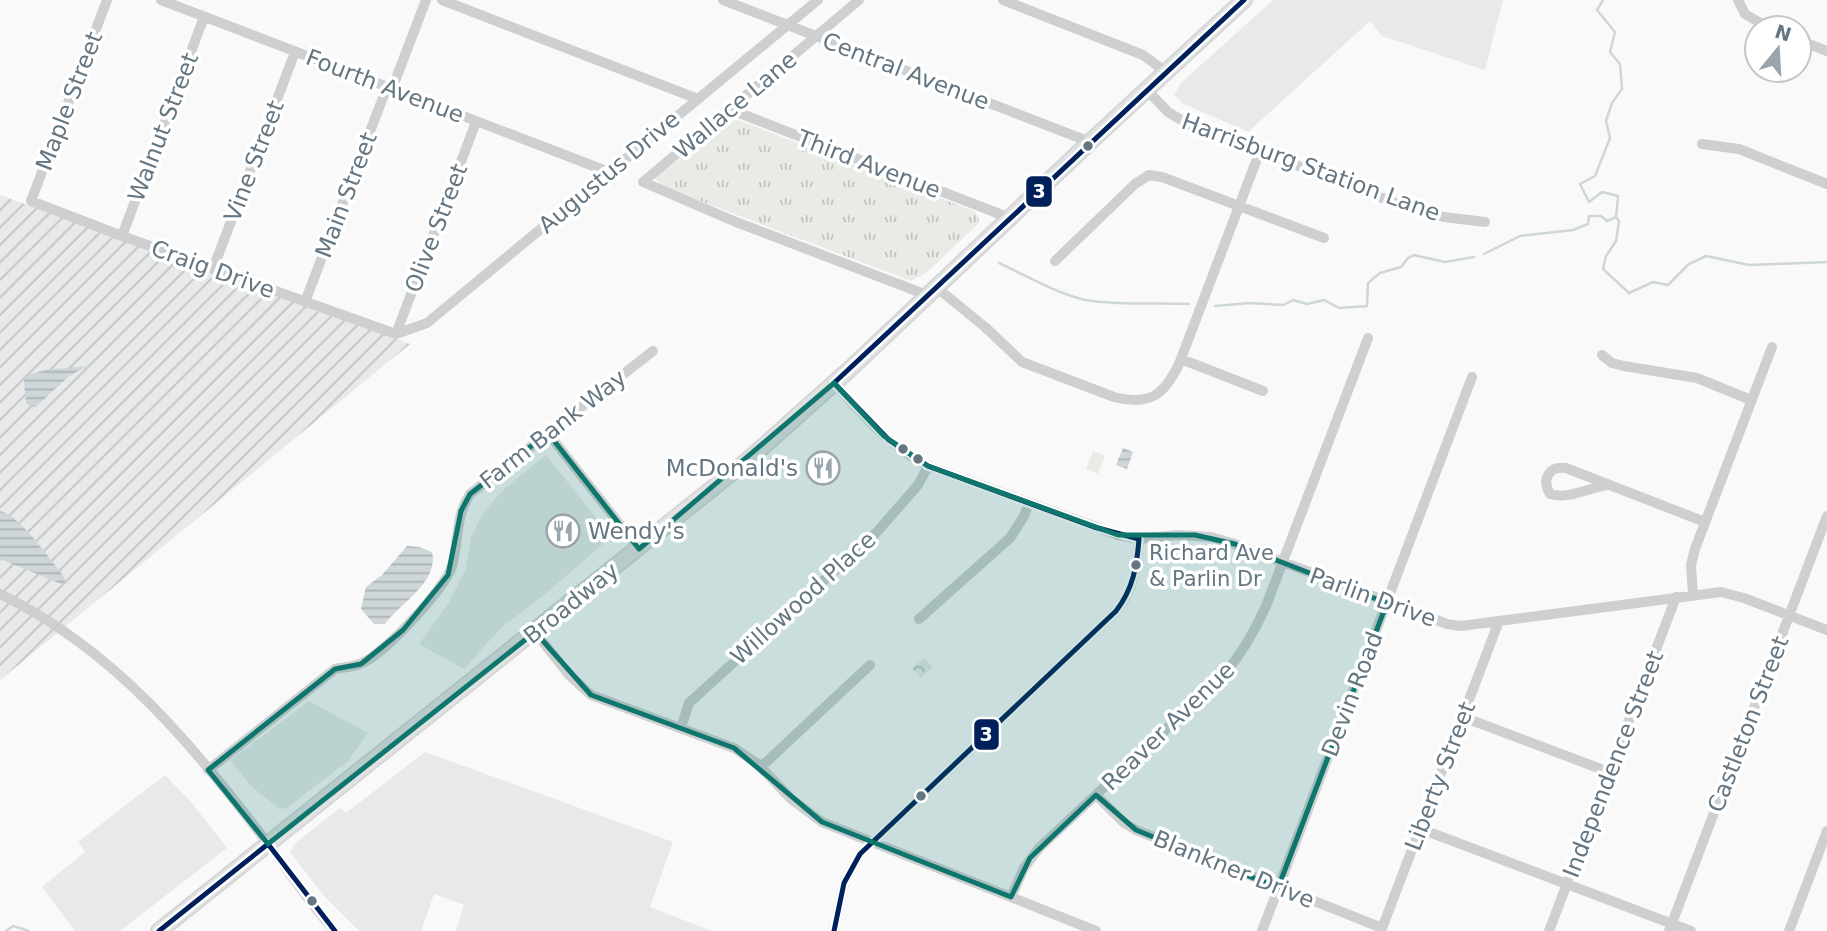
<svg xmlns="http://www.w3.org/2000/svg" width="1827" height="931" font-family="'DejaVu Sans',sans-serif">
<defs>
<pattern id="industrial-furrows" width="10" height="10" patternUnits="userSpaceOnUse" patternTransform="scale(1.75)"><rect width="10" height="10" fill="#e8e9e9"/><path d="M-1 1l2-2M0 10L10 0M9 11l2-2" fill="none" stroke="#c0c1c2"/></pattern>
<pattern id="grass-tufts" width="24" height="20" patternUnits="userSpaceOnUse" patternTransform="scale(1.75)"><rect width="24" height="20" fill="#e8ebe6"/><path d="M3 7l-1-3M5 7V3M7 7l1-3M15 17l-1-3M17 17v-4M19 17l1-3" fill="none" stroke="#c0c3c0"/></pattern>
<pattern id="park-crowns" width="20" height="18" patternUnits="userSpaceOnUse" patternTransform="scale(1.75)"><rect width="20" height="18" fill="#e8ebe6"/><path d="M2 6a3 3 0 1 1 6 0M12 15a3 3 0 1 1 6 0" fill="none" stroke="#c0c3c0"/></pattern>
<pattern id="water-rules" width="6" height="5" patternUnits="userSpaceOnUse" patternTransform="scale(1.75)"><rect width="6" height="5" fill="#ced6d9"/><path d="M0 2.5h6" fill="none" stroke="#abb2b5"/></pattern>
</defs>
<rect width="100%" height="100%" fill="#f9f9f9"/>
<path fill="#e8e9e9" d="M1273 0H1503L1485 70 1382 36 1370 21 1248 132 1182 103 1174 94 1182 82Z
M546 455 611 537 544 595 501 628 464 669 419 644 448 604 466 568 471 537 483 513 506 487Z
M309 701 368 733 348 761 287 808 279 809 249 784 230 760Z
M425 752 673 842 650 907 712 931H456L464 905 434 894 421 931H359L324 896 290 852 295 843 340 808 346 813Z
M165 775 192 803 227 848 120 931H75L42 887 85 852 78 842Z"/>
<path fill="url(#industrial-furrows)" d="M0 195 410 344 0 680Z"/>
<path fill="url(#grass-tufts)" d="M738 120 974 211 979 219 978 224 926 273 911 281 661 186 655 178 719 126 727 121Z"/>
<path fill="url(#park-crowns)" d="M1093 451 1105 456 1098 474 1086 469Z
M924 658 933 667 921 678 912 668Z"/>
<path fill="url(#water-rules)" d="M87 366 68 377 39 404 35 407 26 404 24 380 26 376 45 370Z
M1123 448 1133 452 1127 469 1116 465Z
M0 511C20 515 49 559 63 575L65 580 64 585 0 559Z
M407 546 419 547 432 552C439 582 400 603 385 624H374L361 609 366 587 382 575Z"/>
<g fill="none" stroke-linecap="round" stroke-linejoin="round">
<path stroke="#ced6d9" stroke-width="2.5" d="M1603 0 1597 10 1615 32 1610 52 1620 64 1622 89 1612 103 1606 121 1610 138 1595 176 1580 184 1589 202 1602 192 1618 196 1616 217 1619 221 1616 241 1606 256 1603 269 1629 293 1653 282 1668 285 1689 264 1706 256 1749 265 1827 262
M1484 254 1520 236 1573 230 1588 224 1589 216H1601L1607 221 1616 217
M999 263C1027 276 1055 293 1085 300 1119 306 1155 302 1189 304
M1215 306 1250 303 1283 305 1293 300 1307 304 1324 300 1339 308 1367 306 1368 283 1380 273 1401 267 1408 258 1414 255 1445 262 1474 257
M6 931 13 926 29 931"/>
<defs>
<path id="major" d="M159 931 749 459 851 368 1090 142 1244 0"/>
</defs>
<use href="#major" stroke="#d5d6d7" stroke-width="18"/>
<path stroke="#cecfd0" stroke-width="10" d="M107 0 31 201 122 236 396 334
M161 0 609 172
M442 0 698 99
M723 0 1090 142
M859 0 643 182 736 222 927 295
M1003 0 1143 55 1166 72
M1738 0 1745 14 1769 28
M1799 40 1827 51
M392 89 426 0
M1147 90 1168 112 1188 124 1406 207 1444 217 1485 222
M729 109 1010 218
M1702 144 1739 149 1827 184
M122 236 204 17
M1055 261 1135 184 1149 175 1162 177 1324 238
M213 269 295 52
M936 287 985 327 1022 362 1114 397C1150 406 1164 395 1179 364L1260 151
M305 302 387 87
M396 334 427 323 818 0
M396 334 476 122
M1602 355 1612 363 1624 366 1697 378 1751 400
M1181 359 1263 391
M834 383C863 415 890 447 928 466L1118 535 1139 539 1178 535 1211 537 1235 544 1447 624 1461 626 1499 621 1721 592 1744 598 1827 630
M548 433 639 549
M1608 485C1590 487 1568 500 1550 494 1541 479 1549 466 1566 468L1705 522
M0 594C116 650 193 746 270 846 291 874 311 905 335 931
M1693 595 1691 565 1695 549 1772 347
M919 619 1010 538 1024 516 1029 503
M535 632 569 675 591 695 734 748 758 764 791 799 822 822 1096 931
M1463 717 1609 772
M681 728 689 703 876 533 918 485 928 466
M761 767 870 665
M208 770 335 669C344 667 354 667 362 663 384 654 445 589 452 566 459 541 455 517 470 494L653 351
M1096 795 1124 823 1136 830 1382 928
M1421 829 1691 931
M1011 897 1024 868 1039 848 1222 677C1241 655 1254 633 1266 606L1368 338
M834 931 844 883 860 854 1116 611C1134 590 1137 566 1139 539
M1262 931 1472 377
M1381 931 1499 621
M1549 931 1676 597
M1669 931 1827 516
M1789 931 1827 831"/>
<use href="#major" stroke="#e1e2e2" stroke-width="14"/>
<defs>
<path id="bus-1" d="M834 383 1244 0
M834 383 889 440 928 466 1094 527 1139 539
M268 844 335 931
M159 931 268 844
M834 931 844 883 860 854 1116 611C1133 589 1137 566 1139 539"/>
</defs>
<use href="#bus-1" stroke="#fff" stroke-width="10"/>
<use href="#bus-1" stroke="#00205b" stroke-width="5"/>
</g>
<path fill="#0f766e" fill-opacity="0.2" stroke="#0f766e" stroke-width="5" stroke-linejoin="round" d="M834 383 884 436 928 466 1118 535H1195L1235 544 1387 603 1278 888 1136 830 1096 795 1030 858 1011 897 822 822 734 748 591 695 535 632 268 844 208 770 335 669 361 664 403 630 448 575 461 511 470 494 548 433 639 549Z"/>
<defs>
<symbol id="restaurant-ring" viewBox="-11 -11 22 22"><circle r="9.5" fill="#fff" stroke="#99a4ac" stroke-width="1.5"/><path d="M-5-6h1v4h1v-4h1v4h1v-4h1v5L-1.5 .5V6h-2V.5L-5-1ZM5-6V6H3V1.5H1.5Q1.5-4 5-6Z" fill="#99a4ac"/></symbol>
</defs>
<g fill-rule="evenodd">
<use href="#restaurant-ring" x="804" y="449" width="38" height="38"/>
<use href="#restaurant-ring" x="544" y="512" width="38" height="38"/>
</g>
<g fill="#657683" stroke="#fff" stroke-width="2.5">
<circle cx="1088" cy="146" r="6"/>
<circle cx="903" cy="449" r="6"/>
<circle cx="918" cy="459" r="6"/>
<circle cx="1136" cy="565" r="6"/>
<circle cx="921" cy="796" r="6"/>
<circle cx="312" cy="901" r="6"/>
</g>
<g text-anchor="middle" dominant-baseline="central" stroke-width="7" stroke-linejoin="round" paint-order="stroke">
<g font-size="21" fill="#657683" stroke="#fff" text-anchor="start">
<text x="1149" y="553">Richard Ave<tspan x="1149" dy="26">&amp; Parlin Dr</tspan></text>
</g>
<g font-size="23" fill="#657683" stroke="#fff">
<text transform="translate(906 71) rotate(21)">Central Avenue</text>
<text transform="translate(385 86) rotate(21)">Fourth Avenue</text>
<text transform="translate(69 101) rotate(-69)">Maple Street</text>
<text transform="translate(735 105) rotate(-40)">Wallace Lane</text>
<text transform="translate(163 127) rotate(-69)">Walnut Street</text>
<text transform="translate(254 161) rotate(-69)">Vine Street</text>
<text transform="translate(869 164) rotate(21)">Third Avenue</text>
<text transform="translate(1311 167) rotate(20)">Harrisburg Station Lane</text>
<text transform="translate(609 172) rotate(-40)">Augustus Drive</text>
<text transform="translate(346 195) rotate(-69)">Main Street</text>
<text transform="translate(436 228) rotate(-69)">Olive Street</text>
<text transform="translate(213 269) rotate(20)">Craig Drive</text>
<text transform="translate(553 429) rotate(-38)">Farm Bank Way</text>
<text transform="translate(1373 597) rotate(20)">Parlin Drive</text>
<text transform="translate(803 598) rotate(-42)">Willowood Place</text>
<text transform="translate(571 603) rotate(-39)">Broadway</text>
<text transform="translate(1352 694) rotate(-69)">Devin Road</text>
<text transform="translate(1748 724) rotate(-69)">Castleton Street</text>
<text transform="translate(1168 726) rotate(-44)">Reaver Avenue</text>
<text transform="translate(1613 764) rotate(-69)">Independence Street</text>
<text transform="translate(1440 776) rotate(-69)">Liberty Street</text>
<text transform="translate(1234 869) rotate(22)">Blankner Drive</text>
</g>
<g font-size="23" fill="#657683" stroke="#fff" text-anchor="end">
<text x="798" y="468">McDonald's</text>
<text x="588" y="531" text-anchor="start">Wendy's</text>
</g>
</g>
<g stroke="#fff" stroke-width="2.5">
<rect x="1025" y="175" width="28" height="33" rx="7" fill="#00205b"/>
<rect x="973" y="718" width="27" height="33" rx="7" fill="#00205b"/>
</g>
<g font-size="19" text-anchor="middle" font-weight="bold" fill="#fff">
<text x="1039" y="198">3</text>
<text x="986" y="741">3</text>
</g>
<g transform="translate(1778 49) rotate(18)"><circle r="33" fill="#ffffff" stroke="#c1c8cd" stroke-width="2"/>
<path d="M0-5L12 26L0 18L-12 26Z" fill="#99a4ac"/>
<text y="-10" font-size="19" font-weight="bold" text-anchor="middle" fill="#657683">N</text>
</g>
</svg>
